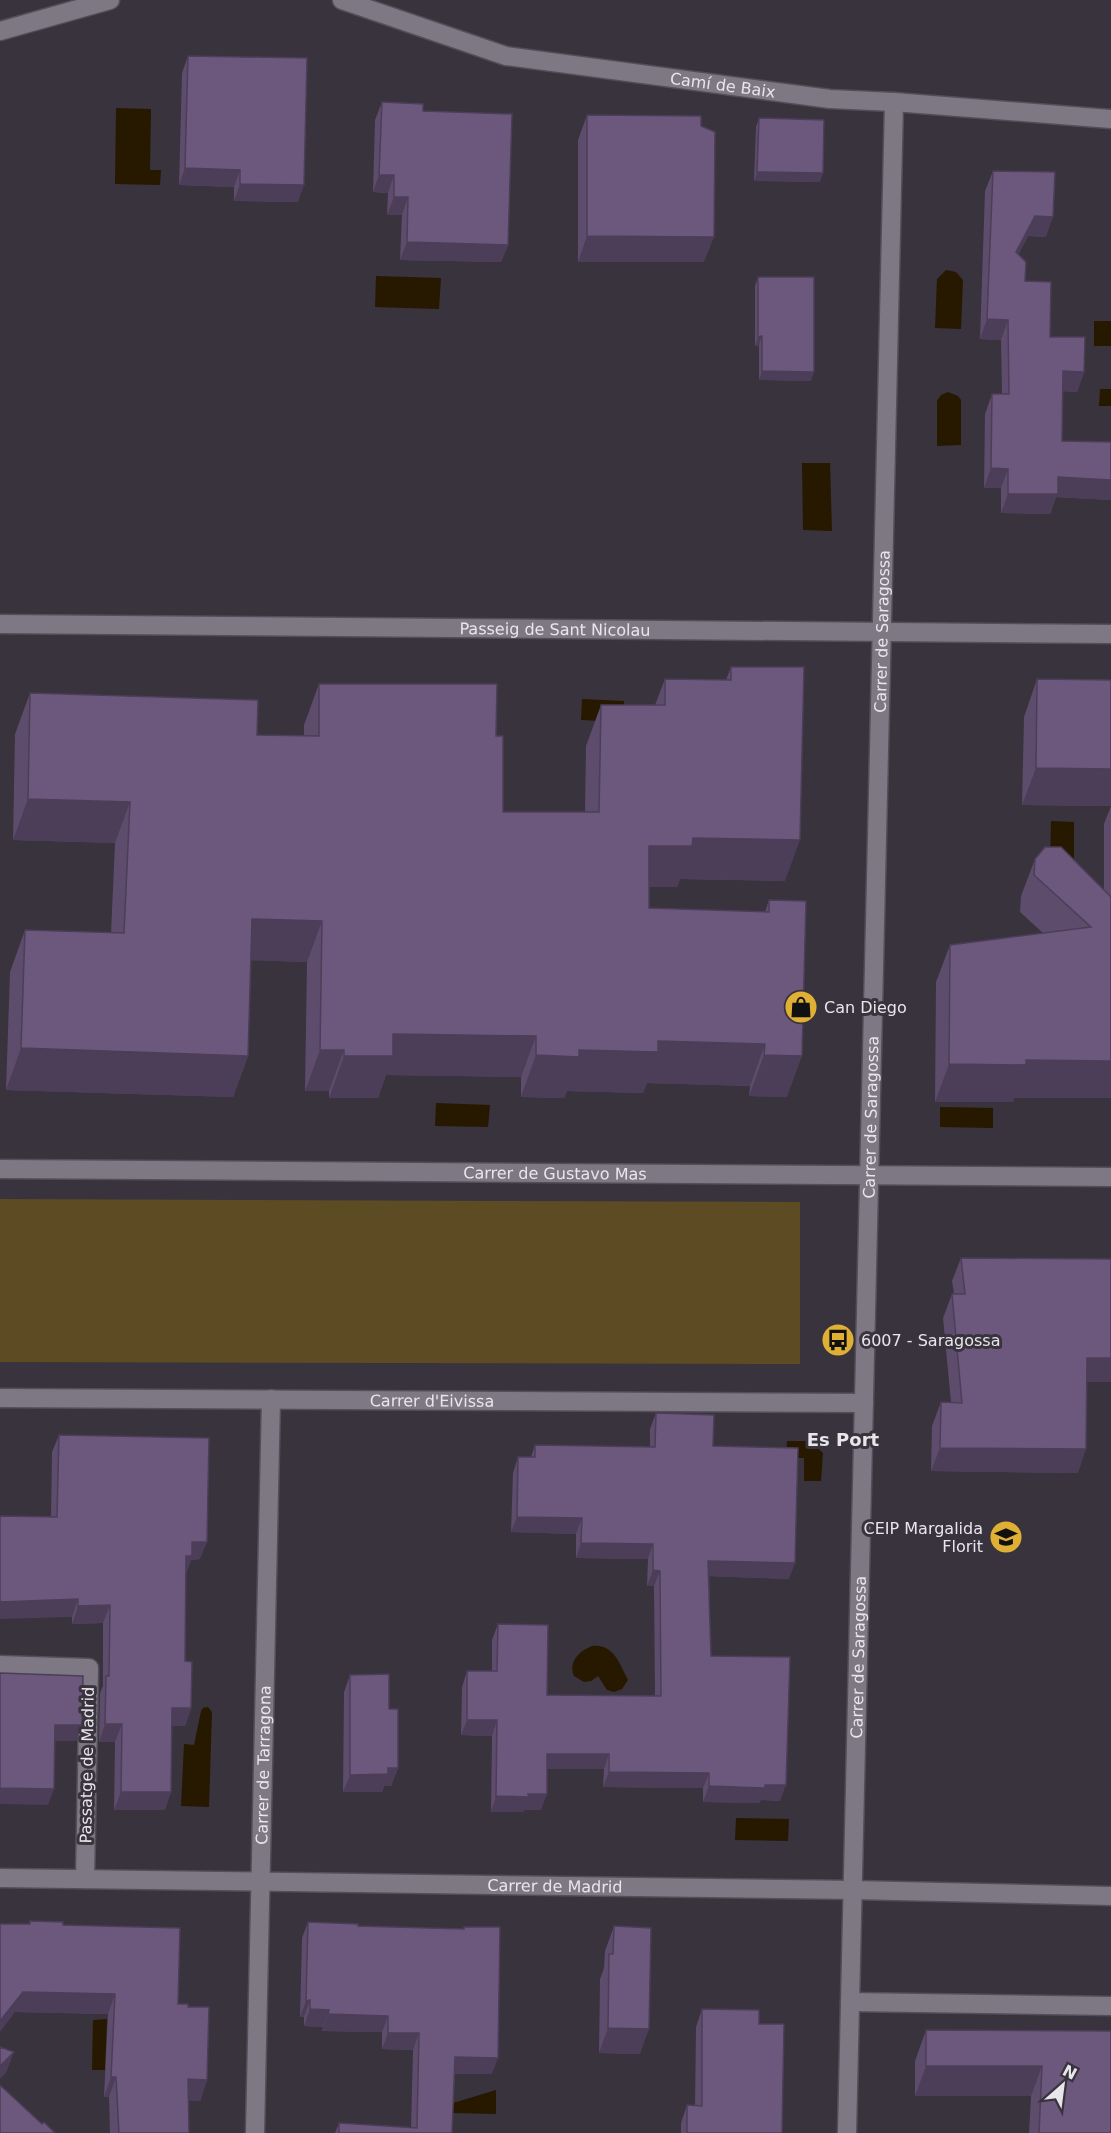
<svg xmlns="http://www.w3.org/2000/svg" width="1111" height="2133" font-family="'DejaVu Sans',sans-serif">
<rect width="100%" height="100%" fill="#38333d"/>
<path fill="#5c4b23" d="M0 1199 800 1202V1364L0 1362Z"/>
<path fill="#261900" d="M116 108 151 109 150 170H161L160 185 115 184Z
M946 270 956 272 963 280 961 329 935 328 937 279Z
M376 276 441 278 439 309 375 307Z
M1094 321H1111V346H1094Z
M1100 389H1111V406H1099Z
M948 392 958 396 961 400V445L937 446V401L941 395Z
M802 463H830L832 531 803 530Z
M582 699 624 701V722L581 720Z
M1051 821 1074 822V869H1050Z
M436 1103 490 1105 488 1127 435 1126Z
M940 1107 993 1108V1128L940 1127Z
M787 1441H810L823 1453 821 1481H804V1458H786Z
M592 1646C614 1644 619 1663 628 1680L622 1689 614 1692 607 1690 598 1676 591 1681 584 1682 574 1676C568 1662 579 1651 592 1646Z
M208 1707 212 1712 209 1807 181 1806 184 1744 194 1745 201 1711 203 1708Z
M736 1818 789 1819 788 1841 735 1840Z
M107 2019 105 2070H92L93 2020Z
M496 2090V2114L453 2113V2103Z"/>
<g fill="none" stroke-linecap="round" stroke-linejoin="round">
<defs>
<g id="minor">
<path id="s1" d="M342 0 506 56 830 99 894 102 1111 119"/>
<path d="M0 31 110 0"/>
<path id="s2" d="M0 624 1111 634"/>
<path id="s3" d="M0 1169 1111 1177"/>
<path id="s4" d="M0 1398 864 1403"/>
<path d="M0 1665 89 1668 85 1879"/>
<path id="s5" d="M0 1878 853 1890 1111 1896"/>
<path d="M850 2002 1111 2006"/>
<path id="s6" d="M255 2133 271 1399"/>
<path id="s7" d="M847 2133 894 102"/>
</g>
</defs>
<use href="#minor" stroke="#534f58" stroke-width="21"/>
<use href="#minor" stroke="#7e7884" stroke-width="18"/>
</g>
<path fill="#5d4c6c" d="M188 56 298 202 234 201V187L179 185 182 73Z
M382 102 423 111 508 245 501 262 400 260 402 215H387L388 193 373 192 375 120Z
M587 115 701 126 704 262H578V140Z
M759 118 820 182 754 181 756 127Z
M993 171 1046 237 1028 236 1018 255 1025 281 1050 337 1084 372 1077 392 1062 391V441L1111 442V500L1056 497 1050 514 1001 513V488H984L985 414 992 394H1002L1001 340 980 339 985 191Z
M758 277 811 381 759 380V345L755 346V286Z
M731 667 785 881 680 879 677 887H649V908L765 912 769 900 787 1097 749 1096 750 1086 647 1083 643 1093 567 1091 564 1098 521 1097V1077L386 1075 378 1098H329V1091H305L307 962 251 960 248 1056 233 1097 6 1090 10 972 25 930 111 933 115 843 13 840 15 734 30 693 257 735 304 736V725L319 684 496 736 503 812H585L586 746 601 705H655L665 679 726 680Z
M1037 679 1111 680V1098H1014L1013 1102H935L936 982 950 945 1043 933 1020 912 1021 896 1035 859 1104 890V824L1111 806 1022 805 1024 717Z
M961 1258 1111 1259V1382H1087L1078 1473 931 1471 932 1426 941 1402H951L943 1318 952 1294H954L952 1281Z
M656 1413 713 1446 789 1579 709 1576 711 1656 780 1801 761 1800 759 1803 703 1802V1788L603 1787 604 1769H547L541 1810H524L523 1812H491L492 1736 461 1735 462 1687 467 1671H492V1640L498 1624 547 1695 655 1696 654 1586H647L648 1559 576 1558V1534L511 1532 513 1473 518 1457H531L535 1445 650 1447V1429Z
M59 1435 200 1559 191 1560 186 1574 185 1661 191 1708 185 1726H172L165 1810H114L115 1742H99L100 1693 103 1686V1623L72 1624V1617L51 1517 52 1452Z
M350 1675 389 1709 398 1768 391 1786H384L382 1792H343L344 1692Z
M30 1921 63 1925 178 2004 188 2007 207 2080 200 2101 188 2100 189 2133H110L109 2097H104L108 2014 15 2012 29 1924Z
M308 1922 358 1926 464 1929V1927L492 2074H454L452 2133H335L339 2123 411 2127 413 2050 382 2049V2032L322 2031 323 2027 304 2026V2017H300L302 1938Z
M614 1926 640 2054 599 2053 600 1979 604 1968 605 1951Z
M702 2009 759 2024 782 2133H681V2123L687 2105 695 2106 696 2027Z
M926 2030 1111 2031V2133H1029L1031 2096H915V2061Z"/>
<path fill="#4c3e58" d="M185 168 240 170 234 187 179 185Z
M757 172 823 173 820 182 754 181Z
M379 175H394L388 193 373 192Z
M240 184 304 185 298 202 234 201Z
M394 197H408L402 215H387Z
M1035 216 1053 217 1046 237 1028 236 1009 272 1016 252Z
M587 236 714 237 704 262H578Z
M407 242 508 245 501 262 400 260Z
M987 319 1008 320 1001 340 980 339Z
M762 336 759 345 755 346 758 337Z
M762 371 814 372 811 381 759 380Z
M1063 371 1084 372 1077 392 1055 391Z
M991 468 1008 469 1001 488H984Z
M1058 477 1111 480V500L1056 497 1050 514 1001 513 1008 494Z
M1036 768 1111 769V806L1022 805Z
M28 799 130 802 115 843 13 840Z
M693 838 800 840 785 881 680 879 677 887H633L649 846Z
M252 919 322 921 307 962 237 960Z
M393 1034 536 1036 521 1077 386 1075 378 1098H329L344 1056Z
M658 1041 765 1044 750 1086 647 1083 643 1093 567 1091 564 1098 521 1097 536 1055Z
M21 1048 248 1056 233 1097 6 1090Z
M320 1050H344L329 1091H305Z
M764 1055 802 1056 787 1097 749 1096Z
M1026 1060 1111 1061V1098H1014L1013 1102H935L949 1064Z
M1087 1358H1111V1382H1079Z
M940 1448 1086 1449 1078 1473 931 1471Z
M517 1517 582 1518 576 1534 511 1532Z
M192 1542H207L200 1559 191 1560 186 1574V1556Z
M581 1543 653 1544 648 1559 576 1558Z
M708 1561 795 1563 789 1579 702 1576Z
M653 1570 660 1571 654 1586H647Z
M78 1599 72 1617 0 1619V1602Z
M110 1605 103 1623 72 1624 78 1606Z
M172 1708H191L185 1726H166Z
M467 1720H497L492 1736 461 1735Z
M105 1724H122L115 1742H99Z
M55 1725H82L76 1741H49Z
M547 1754H609L604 1769H541Z
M388 1768H398L391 1786H384L382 1792H343L350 1775Z
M609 1772 709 1773 703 1788 603 1787Z
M765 1785H786L780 1801 761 1800 759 1803 703 1802 709 1786Z
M0 1788 54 1789 48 1805 0 1804Z
M121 1792H171L165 1810H114Z
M528 1794H547L541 1810H524L523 1812H491L496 1796Z
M23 1992 115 1994 108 2014 15 2012 0 2032V2021Z
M310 2000 304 2017H300L306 2001Z
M310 2009 329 2010 323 2027 304 2026Z
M328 2014 388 2016 382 2032 322 2031Z
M608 2028 649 2029 640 2054 599 2053Z
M388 2033H419L413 2050 382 2049Z
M14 2052 6 2073 0 2079V2066Z
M455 2057 498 2058 492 2074H449Z
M926 2066H1042L1031 2096H915Z
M111 2077H116L109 2097H104Z
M188 2079 207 2080 200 2101 181 2100Z"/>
<path fill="#6c587d" stroke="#4c3e58" stroke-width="1.5" d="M188 56 307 58 304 185 240 184V170L185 168Z
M382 102 423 104V111L512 114 508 245 407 242 408 197H394V175H379Z
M587 115 701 116V126L715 132 714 237 587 236Z
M759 118 824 120 823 173 757 172Z
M993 171 1055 172 1053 217 1035 216 1016 252 1026 262 1025 281 1051 282 1050 337H1085L1084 372 1063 371 1062 441 1111 442V480L1058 477V494H1008V469L991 468 992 394H1009L1008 320 987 319Z
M758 277H814V372L762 371V336L758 337Z
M731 667H804L800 840 693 838 692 846H649V908L769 912V900L806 901 802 1056 764 1055 765 1044 658 1041V1052L579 1050V1057L536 1055V1036L393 1034V1056H344V1050H320L322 921 252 919 248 1056 21 1048 25 930 124 933 130 802 28 799 30 693 258 700 257 735 319 736V684H497L496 736H503V812H599L601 705H665V679L731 680Z
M1037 679 1111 680V769L1036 768Z
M1045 847H1061L1111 897V1061L1026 1060V1065L949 1064 950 945 1091 927 1034 875 1035 859Z
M961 1258 1111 1259V1358H1087L1086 1449 940 1448 941 1402 962 1403 952 1294H965Z
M656 1413 714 1415 713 1446 798 1448 795 1563 708 1561 711 1656 790 1657 786 1785H765V1788L709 1786V1773L609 1772V1754H547V1794H528L529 1797 496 1796 497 1720H467V1671H497L498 1624 548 1625 547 1695 661 1696 660 1571 653 1570V1544L581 1543 582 1518 517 1517 518 1457H535V1445L655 1447Z
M59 1435 209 1438 207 1542H192V1556H186L185 1661 192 1662 191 1708H172L171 1792H121L122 1724H105L106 1676H109L110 1605 78 1606V1599L0 1602V1516L57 1517Z
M0 1673 83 1676 82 1725H55L54 1789 0 1788Z
M389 1674V1709H398V1768H388V1774L350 1775V1675Z
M30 1921 63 1922V1925L180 1928 178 2004H188V2007H209L207 2080 188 2079 189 2133H119L116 2077H111L115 1994 23 1992 0 2021V1924H30Z
M308 1922 358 1924V1926L464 1929V1927H500L498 2058 455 2057 452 2133H339V2123L417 2128 419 2033H388V2016L328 2014 329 2010 310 2009V2000L306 2001Z
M614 1926 651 1928 649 2029 608 2028 609 1954H613Z
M702 2009 759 2010V2024H784L782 2133H687V2105L702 2106Z
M926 2030 1111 2031V2133H1039L1042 2066H926Z
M0 2047 14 2052 0 2066Z
M0 2085 42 2124 44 2122 55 2133H0Z"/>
<defs>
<symbol id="shop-disc" viewBox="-11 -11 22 22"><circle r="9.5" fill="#e0b034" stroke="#38333d"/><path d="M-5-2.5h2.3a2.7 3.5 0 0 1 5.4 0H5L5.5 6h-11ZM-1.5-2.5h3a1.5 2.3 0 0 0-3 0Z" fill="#111"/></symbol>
<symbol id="bus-disc" viewBox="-11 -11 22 22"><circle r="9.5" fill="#e0b034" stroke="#38333d"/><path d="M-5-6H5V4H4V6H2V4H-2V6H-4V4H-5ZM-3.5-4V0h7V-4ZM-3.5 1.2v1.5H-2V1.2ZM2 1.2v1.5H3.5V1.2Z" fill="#111"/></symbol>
<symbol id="school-disc" viewBox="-11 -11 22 22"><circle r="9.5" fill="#e0b034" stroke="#38333d"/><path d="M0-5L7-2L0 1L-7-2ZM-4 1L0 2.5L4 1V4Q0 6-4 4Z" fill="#111"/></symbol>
</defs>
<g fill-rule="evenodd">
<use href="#shop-disc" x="782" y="988" width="38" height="38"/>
<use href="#bus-disc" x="819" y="1321" width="38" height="38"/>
<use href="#school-disc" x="987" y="1518" width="38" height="38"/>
</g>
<g text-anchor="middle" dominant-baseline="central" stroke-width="6" stroke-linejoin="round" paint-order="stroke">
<g font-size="16" fill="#e8e5eb" stroke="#38333d">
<text stroke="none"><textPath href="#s1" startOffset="392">Camí de Baix</textPath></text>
<text stroke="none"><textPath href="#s2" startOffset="555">Passeig de Sant Nicolau</textPath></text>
<text stroke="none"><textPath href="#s7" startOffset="1502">Carrer de Saragossa</textPath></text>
<text stroke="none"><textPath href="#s7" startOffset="1016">Carrer de Saragossa</textPath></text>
<text stroke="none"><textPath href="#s3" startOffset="555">Carrer de Gustavo Mas</textPath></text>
<text stroke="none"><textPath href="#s4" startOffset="432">Carrer d'Eivissa</textPath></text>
<text stroke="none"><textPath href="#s7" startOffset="476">Carrer de Saragossa</textPath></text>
<text transform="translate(87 1765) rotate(-89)">Passatge de Madrid</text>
<text stroke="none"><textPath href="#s6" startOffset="368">Carrer de Tarragona</textPath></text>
<text stroke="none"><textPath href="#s5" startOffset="555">Carrer de Madrid</textPath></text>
</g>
<g font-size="16" fill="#e8e5eb" stroke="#38333d" text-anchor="start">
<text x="824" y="1007">Can Diego</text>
<text x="861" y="1340">6007 - Saragossa</text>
<text x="983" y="1528" text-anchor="end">CEIP Margalida<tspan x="983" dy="18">Florit</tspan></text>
</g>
<g font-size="18" font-weight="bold" fill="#e8e5eb" stroke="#38333d">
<text x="843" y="1439">Es Port</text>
</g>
</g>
<g transform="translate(1063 2085) rotate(28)" stroke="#38333d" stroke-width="4.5" paint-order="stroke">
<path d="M0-4.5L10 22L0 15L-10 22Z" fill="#e8e5eb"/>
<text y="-9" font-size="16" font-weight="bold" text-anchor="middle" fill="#e8e5eb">N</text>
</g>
</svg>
